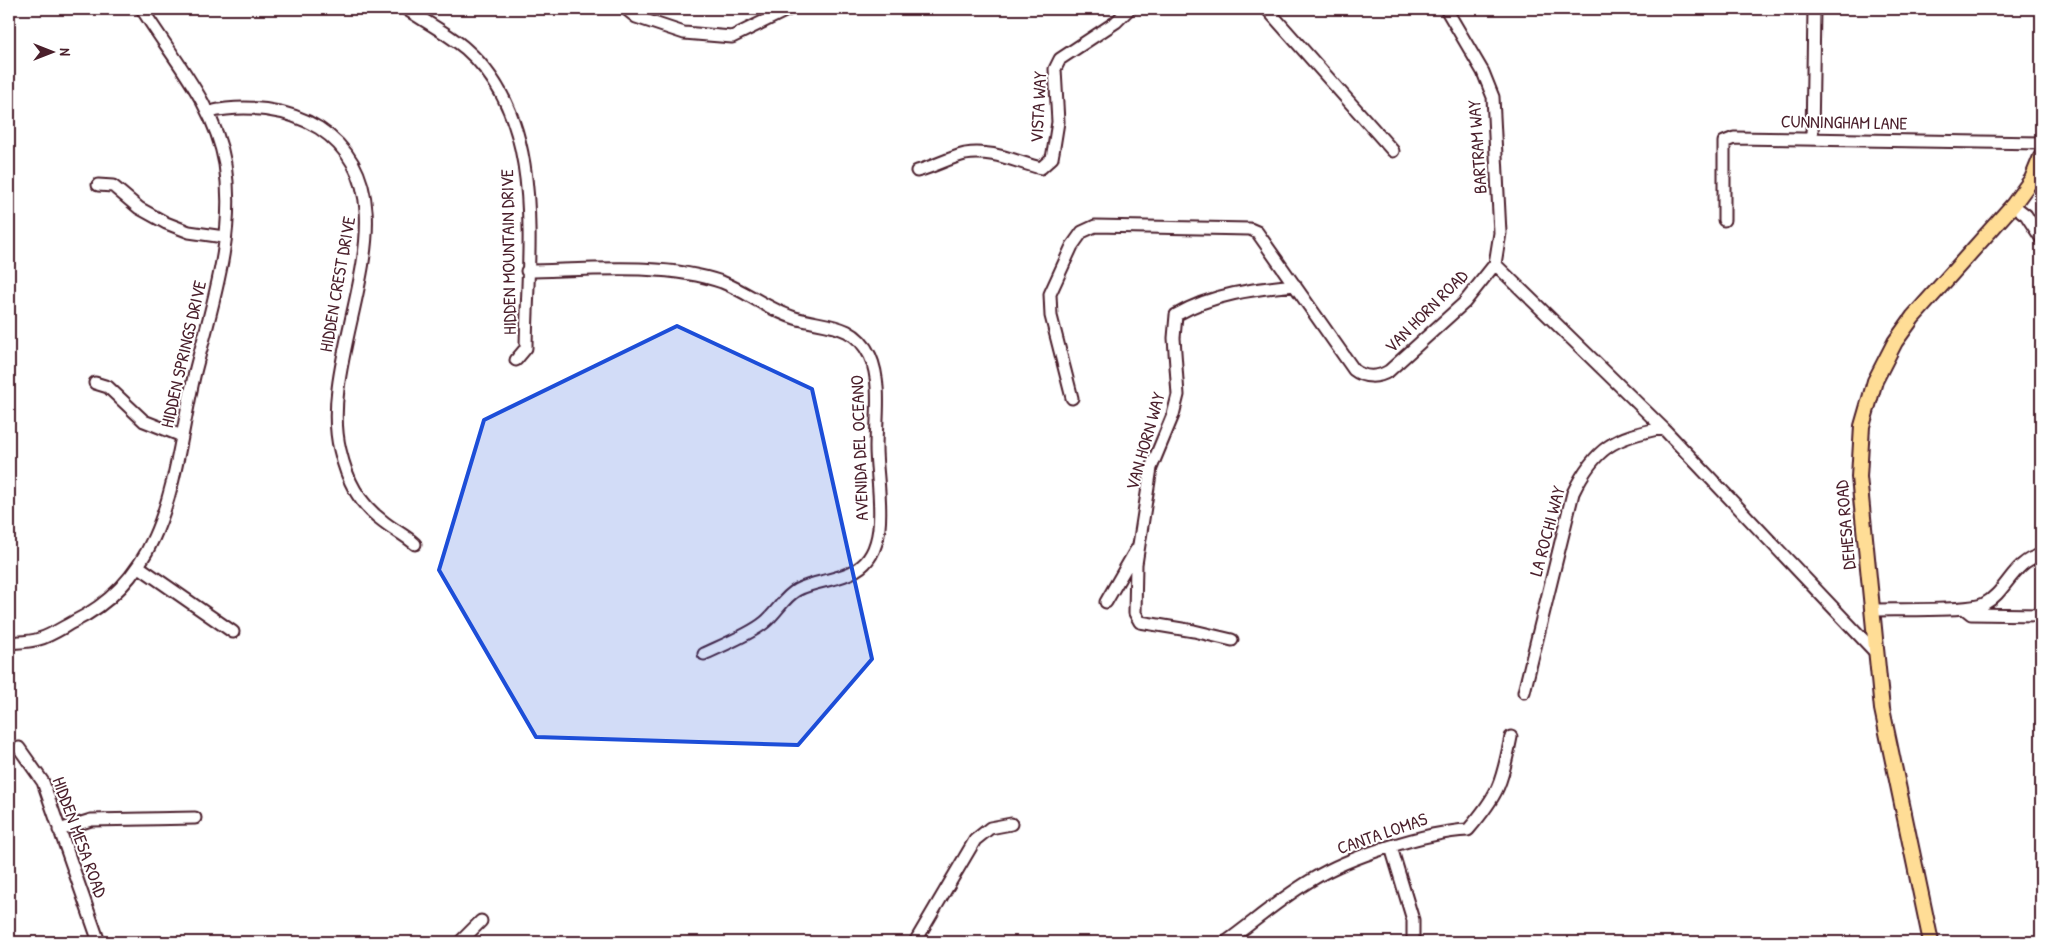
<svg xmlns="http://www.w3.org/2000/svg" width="2050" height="951" font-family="'Patrick Hand',sans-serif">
<rect width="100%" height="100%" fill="#fff"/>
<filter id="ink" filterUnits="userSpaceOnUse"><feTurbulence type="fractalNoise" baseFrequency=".02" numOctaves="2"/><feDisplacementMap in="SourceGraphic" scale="10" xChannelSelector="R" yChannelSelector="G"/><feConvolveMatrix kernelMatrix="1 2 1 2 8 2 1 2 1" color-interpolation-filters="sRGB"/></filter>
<g filter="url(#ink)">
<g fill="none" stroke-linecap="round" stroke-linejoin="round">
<defs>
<path id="minor" d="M406 9C426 22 449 34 466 49 548 121 527 251 526 348L516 360
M626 9 636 17 684 33 732 37 789 9
M1267 9 1393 151
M1446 9 1483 72 1493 97 1500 233 1495 264
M209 112C245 104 287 108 319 128 426 198 315 350 340 450 347 480 358 503 384 522 394 530 405 535 415 544
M1812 138 1814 9
M917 171C933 167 949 158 965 154 991 149 1016 162 1041 168L1052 158 1054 147 1058 122 1055 69 1060 59 1116 22 1129 9
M98 185 113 186 139 208 166 223 189 232 224 237
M2013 205 2026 215 2041 238
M1724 220V142L1734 138 2041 143
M1495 264 1663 428 1877 654
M527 271C586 270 666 262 722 282 747 292 769 310 795 318 824 327 854 322 870 356 882 382 876 420 876 448 876 483 893 549 856 570 838 581 816 580 797 590 784 597 777 612 765 622 751 634 721 646 704 654
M95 383 108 387 144 421 182 436
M1072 398 1051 316 1050 294 1072 246 1082 232 1095 226 1250 229 1257 232 1354 370C1364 378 1378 378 1389 371L1464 303 1495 264
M138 566 233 632
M1106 602 1136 550
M1872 610C1894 609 1968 612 1984 604 2007 592 2013 561 2041 555
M1966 610 1971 614 2041 615
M1232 640 1194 631 1140 622 1135 613 1136 564 1151 468 1173 415 1178 395 1174 338 1176 315C1212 294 1254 289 1295 285
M9 643C18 642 30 642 39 639 50 636 62 628 73 622 172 574 173 467 195 372 212 305 236 235 225 164 215 105 173 59 142 9
M1524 692 1573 493C1595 447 1615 437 1663 428
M19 748 43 782 99 942
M59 830 91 820 195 818
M1391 847 1413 920V942
M460 942 481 921
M915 942 975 840 990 828 1011 824
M1226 942C1255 921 1282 897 1313 879 1349 857 1426 832 1468 830 1499 794 1502 783 1511 737"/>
<path id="major" d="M1931 942 1882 709 1859 477 1862 426 1875 381 1895 342 1913 317 2013 205 2032 179 2041 157"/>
</defs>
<use href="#minor" stroke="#4a1f2b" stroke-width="15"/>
<use href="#major" stroke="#4a1f2b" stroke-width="18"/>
<use href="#minor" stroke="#fff" stroke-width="11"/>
<use href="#major" stroke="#ffdd96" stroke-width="14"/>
</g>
</g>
<path fill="#1d4ed8" fill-opacity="0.2" stroke="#1d4ed8" stroke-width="4" stroke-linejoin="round" d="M677 326 812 389 872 659 798 745 536 737 439 570 484 420Z"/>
<g text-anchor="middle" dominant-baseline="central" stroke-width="4" stroke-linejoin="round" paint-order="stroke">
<g font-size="18" fill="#4a1f2b" stroke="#fff">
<text transform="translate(1038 107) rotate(-87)">VISTA WAY</text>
<text transform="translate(1844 122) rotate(1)">CUNNINGHAM LANE</text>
<text transform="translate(1477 147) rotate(-94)">BARTRAM WAY</text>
<text transform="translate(508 252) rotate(-91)">HIDDEN MOUNTAIN DRIVE</text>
<text transform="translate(337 284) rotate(-80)">HIDDEN CREST DRIVE</text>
<text transform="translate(1426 311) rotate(-45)">VAN HORN ROAD</text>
<text transform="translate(183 354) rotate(-77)">HIDDEN SPRINGS DRIVE</text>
<text transform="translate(1145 441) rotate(-74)">VAN HORN WAY</text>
<text transform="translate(859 448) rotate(-92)">AVENIDA DEL OCEANO</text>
<text transform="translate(1845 525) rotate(-95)">DEHESA ROAD</text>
<text transform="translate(1547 531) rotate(-75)">LA ROCHI WAY</text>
<text transform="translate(1382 833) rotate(-19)">CANTA LOMAS</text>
<text transform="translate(80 837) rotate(70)">HIDDEN MESA ROAD</text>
</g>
</g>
<rect width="2050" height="951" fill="none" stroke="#fff" stroke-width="30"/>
<rect x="15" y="15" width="2020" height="921" fill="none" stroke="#4a1f2b" stroke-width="2" filter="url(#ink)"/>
<g transform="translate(52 52) rotate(90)" stroke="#ffffff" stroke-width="4" paint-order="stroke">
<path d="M0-4L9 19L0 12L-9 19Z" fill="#4a1f2b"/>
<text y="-8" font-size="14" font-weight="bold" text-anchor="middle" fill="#4a1f2b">N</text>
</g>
</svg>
